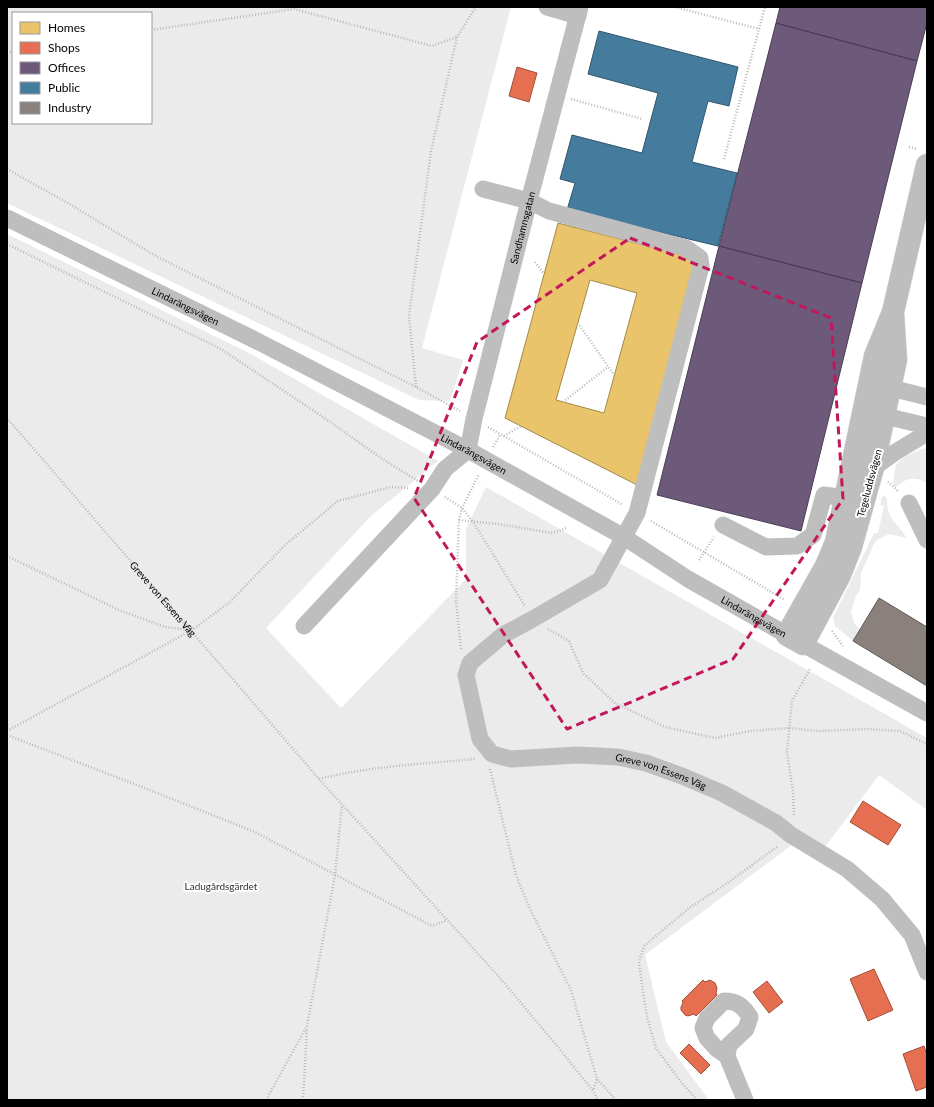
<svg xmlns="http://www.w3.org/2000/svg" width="934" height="1107" font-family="Lato,sans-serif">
<rect width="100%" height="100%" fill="#fff"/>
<path fill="#ebebeb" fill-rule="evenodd" d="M7 7H511L422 348 463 360 450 401 419 400 7 203ZM13 13H151V123H13Z
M7 234 251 354 438 461 372 515 266 628 341 708 466 579V529L486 487 927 738V810L879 775 825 847 805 835 645 955 666 1042 709 1100H7Z
M926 448 927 483C915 476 905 478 895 488L893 485C894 479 894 472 896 466 899 458 918 450 926 448Z
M884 496 887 498C887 521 896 521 907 538L889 534 877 540 874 544 861 573 860 590 856 596 851 612 854 623 860 629 853 641 835 626 833 618 874 533H878L884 506 880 505 882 497Z"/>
<path fill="#e9c46a" stroke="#a3894a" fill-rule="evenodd" d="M558 223 698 259 641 487 505 418ZM590 280 637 293 604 413 556 400Z"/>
<path fill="#e76f51" stroke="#a24e39" d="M517 67 537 73 529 102 509 96Z
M863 801 901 825 888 845 850 822Z
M874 969 893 1010 868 1021 850 979Z
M703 980 705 982 710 980 715 983 717 988 716 993 717 995 696 1016 694 1014 688 1016 685 1015 681 1010V1007L683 1003 682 1001Z
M767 981 783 1002 769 1013 753 992Z
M689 1044 710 1065 701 1074 680 1053Z
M924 1046 927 1055V1087L916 1091 903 1054Z"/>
<path fill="#6d597a" stroke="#4c3e55" d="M780 7H927V23L917 61 776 23Z
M776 23 917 61 862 283 719 246Z
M719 246 862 283 801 531 657 495Z"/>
<path fill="#457b9d" stroke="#30566e" d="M599 31 738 67 729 106 708 101 692 162 737 173 718 246 567 210 575 183 560 179 572 135 642 153 658 93 588 74Z"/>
<path fill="#8a817c" stroke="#615a57" d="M879 598 927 627V686L853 641Z"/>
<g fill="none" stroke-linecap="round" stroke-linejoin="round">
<defs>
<path id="major" d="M893 312 896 360 873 468 851 547 840 575 803 644 787 635 826 566 836 542 875 356 893 312 927 165"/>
</defs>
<use href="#major" stroke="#dbdbdb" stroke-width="23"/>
<g stroke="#b9b9b9" stroke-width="2.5" stroke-dasharray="1 2" stroke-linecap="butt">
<path d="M675 7 759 29 765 7"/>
<path d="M151 30 294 9 432 46 457 37"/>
<path d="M7 52H13"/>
<path d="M571 99 642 119"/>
<path d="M909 147 917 149"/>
<path d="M724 159 759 29"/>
<path d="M7 169 66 202 154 255 416 387 460 411"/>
<path d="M7 244 221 349 329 421 381 458 418 481"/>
<path d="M535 262 544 274"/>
<path d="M578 323 614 375"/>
<path d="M416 387 409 316 431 151 457 37 476 7"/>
<path d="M563 402 608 367"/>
<path id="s1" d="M7 418 319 779 500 978 558 1047 593 1091 598 1100"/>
<path d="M488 427 623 505"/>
<path d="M504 436 521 426"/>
<path d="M493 447 500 435"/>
<path d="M888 482 898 491"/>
<path d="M445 497 462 508 473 522 525 606"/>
<path d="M459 520 498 524 553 533 566 528"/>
<path d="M651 521 785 600"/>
<path d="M7 556 119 610 165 627 191 630"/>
<path d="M699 560 714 537"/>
<path d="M548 629 569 641 583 673 615 703 665 727 715 738 750 731 789 728 818 731 866 729 900 731 927 744"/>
<path d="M832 631 843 646"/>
<path d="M461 649 456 601 459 520 462 508 479 474"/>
<path d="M7 731 192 630 230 602 285 545 338 501 391 487 410 488"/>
<path d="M7 735 142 787 255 832 432 926 447 920"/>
<path d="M490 769 516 875 530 909 571 990 597 1079 593 1091"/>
<path d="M319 779C370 766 423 764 475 759"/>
<path d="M794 815 793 792 787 752 792 701 810 669"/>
<path d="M597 1079 616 1100"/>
<path d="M266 1100 307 1026 335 875 342 805"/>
<path d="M303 1100 307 1028"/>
<path d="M697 1100 681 1082 656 1048 647 1017 642 985 639 962 644 946 689 908 729 882 778 846"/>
</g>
<g stroke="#bebebe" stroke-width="17">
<path d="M547 7 578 16"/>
<path id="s2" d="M483 189 529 201 549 211 686 248 700 258 701 266 637 513 600 580 531 620 503 635 470 663 466 675 480 739 492 754 511 759 577 755 618 757 646 763 682 776 722 793 776 823 791 835 847 869 882 899 912 935 927 972"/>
<path id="s3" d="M7 218 251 338 468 450 624 537 688 579 787 635"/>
<path d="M891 388 927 397"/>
<path d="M885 416 927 426"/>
<path d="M873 468 894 453 927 433"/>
<path d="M909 503 927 540"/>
<path d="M723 525 766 547 797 546 813 535 824 495 845 498"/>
<path id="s4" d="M304 626 432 489 445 469 468 450 474 419 529 201 580 7"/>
<path d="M803 644 927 713"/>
<path d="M727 1056 729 1045 746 1029 750 1017C743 1006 737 1001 724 1001L707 1018 703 1028 707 1038 717 1049 727 1056 745 1100"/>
</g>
<use href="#major" stroke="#bebebe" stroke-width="22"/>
<path stroke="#bebebe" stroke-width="1" d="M860 669 927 707"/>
</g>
<path fill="none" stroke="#c2185b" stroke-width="3" stroke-dasharray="8 5" stroke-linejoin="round" d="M630 238 831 318 843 499 733 659 567 729 414 498 477 342Z"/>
<g text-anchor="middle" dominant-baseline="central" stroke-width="4" stroke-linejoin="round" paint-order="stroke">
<g font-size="10" fill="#000" stroke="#fff">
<text stroke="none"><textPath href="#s4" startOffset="470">Sandhamnsgatan</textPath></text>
<text stroke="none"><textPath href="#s3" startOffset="199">Lindarängsvägen</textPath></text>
<text stroke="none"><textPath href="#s3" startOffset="523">Lindarängsvägen</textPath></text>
<text transform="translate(869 483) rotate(-75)">Tegeluddsvägen</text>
<text stroke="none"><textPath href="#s1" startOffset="239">Greve von Essens Väg</textPath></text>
<text stroke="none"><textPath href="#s3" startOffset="847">Lindarängsvägen</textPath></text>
<text stroke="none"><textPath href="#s2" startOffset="993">Greve von Essens Väg</textPath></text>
</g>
<g font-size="10" fill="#313131" stroke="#fff">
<text x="221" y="886">Ladugårdsgärdet</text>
</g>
</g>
<rect width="934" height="1107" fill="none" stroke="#000000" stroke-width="16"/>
<rect x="12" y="12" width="140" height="112" fill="#ffffff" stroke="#999999"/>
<rect x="20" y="22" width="20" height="12" fill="#e9c46a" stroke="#999999"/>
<text x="48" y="32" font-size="12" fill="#000000">Homes</text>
<rect x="20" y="42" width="20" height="12" fill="#e76f51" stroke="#999999"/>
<text x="48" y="52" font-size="12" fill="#000000">Shops</text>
<rect x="20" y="62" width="20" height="12" fill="#6d597a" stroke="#999999"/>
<text x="48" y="72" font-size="12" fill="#000000">Offices</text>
<rect x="20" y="82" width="20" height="12" fill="#457b9d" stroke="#999999"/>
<text x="48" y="92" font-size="12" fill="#000000">Public</text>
<rect x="20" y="102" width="20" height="12" fill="#8a817c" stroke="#999999"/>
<text x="48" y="112" font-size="12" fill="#000000">Industry</text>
</svg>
